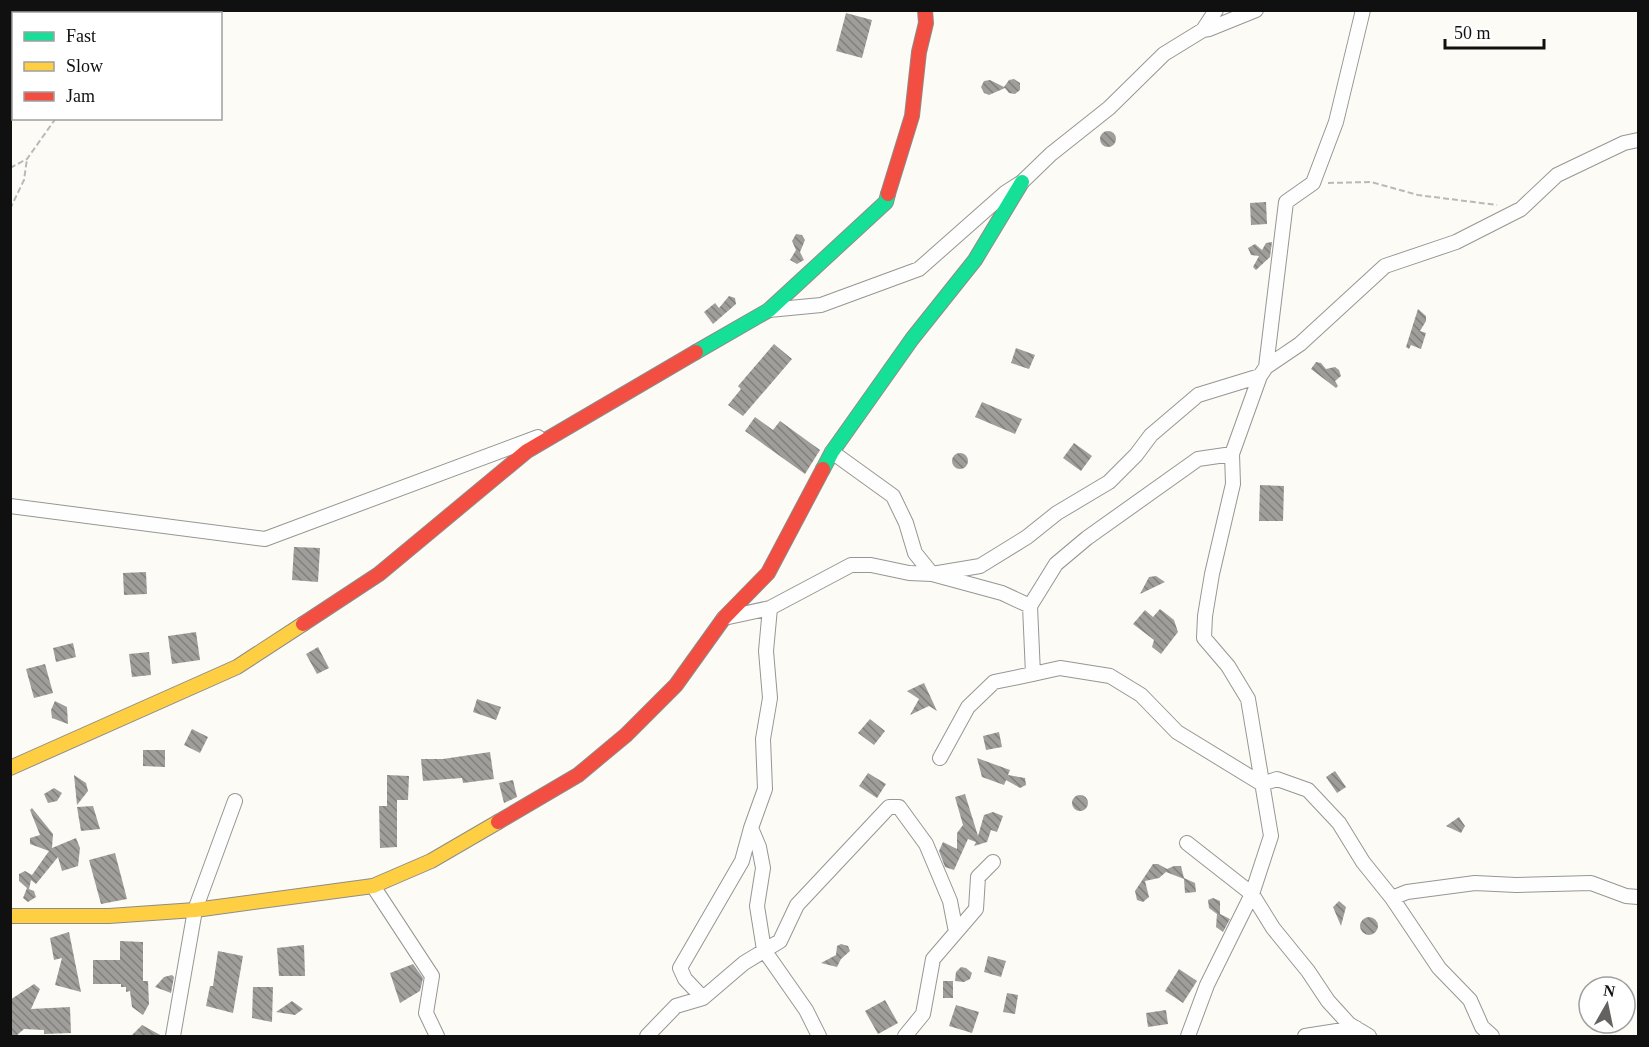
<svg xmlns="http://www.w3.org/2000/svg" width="1649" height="1047" font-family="Georgia,serif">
<defs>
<pattern id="building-back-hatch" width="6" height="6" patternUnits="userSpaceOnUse" patternTransform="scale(1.5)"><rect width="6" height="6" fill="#a09e9b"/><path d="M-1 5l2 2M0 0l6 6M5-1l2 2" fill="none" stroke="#817f7d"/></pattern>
</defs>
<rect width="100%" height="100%" fill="#fcfbf6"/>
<path fill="url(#building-back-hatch)" d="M846 13 872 20 862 58 836 51Z
M1014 79 1020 83V90L1015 94 1009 93 1005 88 989 95 984 93 981 87 984 81 990 80 1004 87 1009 80Z
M1100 139a8 8 0 1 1 16 0a8 8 0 1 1-16 0Z
M1266 202 1267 224 1251 225 1250 203Z
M796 234 802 235 805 240 800 252 804 260 797 264 790 260 796 250 792 241Z
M1272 242 1270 257 1256 270 1253 267 1259 256 1251 255 1248 248 1255 244 1262 250 1266 243Z
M729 296 735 298 736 304 713 324 704 312 715 303 719 308Z
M1418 309 1426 316V321L1420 331 1426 333 1421 349 1411 345 1409 349 1406 347Z
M774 344 792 359 743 416 728 405 741 389 738 386Z
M1016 348 1035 355 1029 369 1011 363Z
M1316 362 1321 363 1326 369 1335 367 1339 370 1341 376 1335 381 1338 386 1336 388 1311 369Z
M982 402 1022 419 1015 434 975 417Z
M755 417 773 430 780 421 820 450 805 474 745 431Z
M1074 443 1092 456 1081 471 1063 458Z
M952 461a8 8 0 1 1 16 0a8 8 0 1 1-16 0Z
M1260 485 1284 486 1283 521H1259Z
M294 547 320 548 318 582 292 580Z
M146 572 147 594 124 595 123 573Z
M1156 576 1165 582 1140 594 1149 577Z
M1160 609 1174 620 1178 632 1161 654 1152 647 1154 640 1133 624 1145 610 1153 617Z
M196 632 200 660 172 664 168 636Z
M73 643 76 657 56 662 53 648Z
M318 647 329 668 317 674 306 654Z
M149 652 151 675 132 677 129 654Z
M45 664 53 693 34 698 26 669Z
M924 683 937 711 929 706 910 715 919 699 907 691Z
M477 699 501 707 496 720 473 712Z
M55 701 67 707 68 724 52 718 51 710Z
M870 719 885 731 874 745 858 733Z
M192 729 208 737 200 753 184 745Z
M999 732 1002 747 986 750 983 736Z
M143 750H165V767L143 766Z
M490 752 494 779 463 783 462 778 423 781 421 759H443Z
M977 758 1010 770 1008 775 1025 778 1026 785 1020 788 1006 780 1004 785 982 777Z
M1335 771 1346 787 1337 793 1326 777Z
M868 773 886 784 877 798 859 786Z
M74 775 86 783 88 791 77 805Z
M387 775 409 776 408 800H397V847L380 848 379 806H387Z
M513 780 517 797 504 803 499 783Z
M54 788 62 793 57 801 48 803 44 794Z
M965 794 978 836 984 815 993 812 1003 816 997 832 991 830 987 842 974 846 976 842 968 839 954 870 945 867 939 851 943 842 957 849V833L963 825 955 797Z
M1072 803a8 8 0 1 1 16 0a8 8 0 1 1-16 0Z
M93 806 100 829 81 831 77 807Z
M32 808 53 834 52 848 76 838 80 848 78 866 62 871 58 857 36 884 31 880 29 889 34 891 36 897 28 902 23 898 27 888 19 881V874L25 871 32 875 49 851 30 844V838L40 835 30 810Z
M1459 817 1465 826 1461 833 1446 826Z
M115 853 127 899 101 904 89 860Z
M1153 864H1158L1167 869 1174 866H1181L1184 878 1195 883 1196 892 1185 893 1184 879 1166 872 1159 878 1145 881 1149 897 1143 902 1137 900 1135 891Z
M1213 898 1220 901V914L1230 919 1223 932 1216 927 1217 914 1209 908 1208 900Z
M1339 901 1346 907 1341 926 1333 907Z
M1360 926a9 9 0 1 1 18 0a9 9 0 1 1-18 0Z
M69 932 81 992 55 985 62 958 54 960 50 938Z
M120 941 143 942V981H148L149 1004 143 1015 132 1007 130 991 126 992V987H121V984H93V960H120Z
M841 944 848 946 850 951 841 959 837 967 821 963 836 955 837 946Z
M304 945 305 976H279L277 948Z
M218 951 243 956 233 1013 206 1006 210 986H213Z
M988 956 1006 961 1001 977 984 972Z
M413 964 423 978 420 991 400 1003 390 973Z
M961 967 966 968 972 973 970 979 964 982 955 981 956 972Z
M1179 969 1197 981 1183 1003 1165 991Z
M172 975 174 977 171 993 155 987 164 977Z
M943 981H953V998H943Z
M34 984 40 989 31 1009 70 1007 71 1033 44 1034V1030L24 1029 16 1036H10V1000Z
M253 987H273L272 1022 252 1018Z
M1007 993 1018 995 1015 1014 1003 1012Z
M885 1000 898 1023 878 1034 865 1011Z
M292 1001 303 1009 295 1015 276 1012Z
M956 1005 979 1012 972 1033 949 1026Z
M1166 1010 1168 1024 1148 1027 1146 1013Z
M142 1025 162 1036H131Z"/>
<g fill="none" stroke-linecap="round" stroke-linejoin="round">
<defs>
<path id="street" d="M1203 30 1216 10
M769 310 821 305 919 269 1005 193 1022 182 1051 154 1109 108 1164 54 1203 30 1209 29 1256 10
M1266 367 1286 202 1313 183 1336 122 1363 10
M832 452 893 496 906 523 915 553 932 574 1002 593 1030 606 1033 674 994 682 968 707 940 758
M10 506 265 539 538 437
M1030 606 1056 564 1087 538 1198 459 1232 454
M770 608 766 651 770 698 763 739 765 789 751 828 759 847 763 868 757 906 764 950 806 1010 819 1036
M724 618 770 608 851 565H871L909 573 932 574 980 566 1027 537 1057 513 1109 482 1136 455 1151 435 1198 395 1260 376
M1033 674 1060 668 1110 676 1141 695 1177 732 1262 784 1277 779 1308 790 1339 823 1363 862 1392 898 1439 968 1470 1000 1482 1027 1492 1036
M1187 843 1252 894 1273 928 1308 971 1328 1001 1349 1024 1369 1036
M373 886 432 976 426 1013 437 1036
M1392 898 1407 892 1475 883 1516 885 1591 883 1626 896 1638 897
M703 998 685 979 680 968 742 861 751 828
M173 1036 195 910 235 801
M647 1036 676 1006 703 998 744 963 780 941 797 905 889 807H899L926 844 950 901 956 932
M905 1036 923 1014 933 959 976 909 978 877 993 862
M1188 1036 1207 985 1252 894 1271 836 1248 699 1228 666 1204 638 1205 616 1212 574 1233 484 1232 454 1260 376 1266 367 1300 344 1385 266 1456 242 1521 209 1557 175 1624 143 1638 140
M1305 1036 1356 1028"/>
<path id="fast" d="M696 352 769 310 886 202 888 194
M823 469 832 452 912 339 975 260 1022 182"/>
<path id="slow" d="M10 768 237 667 303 624
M10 916H109L195 910 373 886 431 861 498 822"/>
<path id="jam" d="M888 194 912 116 919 52 926 23 925 10
M303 624 379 574 527 451 696 352
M498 822 578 775 626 735 676 685 724 618 768 573 823 469"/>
</defs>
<use href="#street" stroke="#969694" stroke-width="16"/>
<use href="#fast" stroke="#8d8c8a" stroke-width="16"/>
<use href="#slow" stroke="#8d8c8a" stroke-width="16"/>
<use href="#jam" stroke="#8d8c8a" stroke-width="16"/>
<path stroke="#b9b9b8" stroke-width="2" stroke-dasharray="6 3" stroke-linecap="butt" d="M98 14V10
M10 168 27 159 56 118
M1328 183 1371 182 1418 195 1497 205
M10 209 24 180 27 159"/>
<use href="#street" stroke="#fffefe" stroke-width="14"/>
<use href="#fast" stroke="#16e098" stroke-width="14"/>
<use href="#slow" stroke="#ffcf43" stroke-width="14"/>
<use href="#jam" stroke="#f24e42" stroke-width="14"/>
</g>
<rect width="1649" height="1047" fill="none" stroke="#101010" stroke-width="24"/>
<rect x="12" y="12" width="210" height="108" fill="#ffffff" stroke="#9f9f9f" stroke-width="1.5"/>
<rect x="24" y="32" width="30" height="9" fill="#16e098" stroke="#9f9f9f" stroke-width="1.5"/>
<text x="66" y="42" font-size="18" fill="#101010">Fast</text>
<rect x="24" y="62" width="30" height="9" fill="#ffcf43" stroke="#9f9f9f" stroke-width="1.5"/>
<text x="66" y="72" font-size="18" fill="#101010">Slow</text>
<rect x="24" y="92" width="30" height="9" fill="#f24e42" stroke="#9f9f9f" stroke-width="1.5"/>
<text x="66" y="102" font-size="18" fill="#101010">Jam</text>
<g transform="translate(1607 1005) rotate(9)"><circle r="28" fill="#ffffff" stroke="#9f9f9f" stroke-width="1.5"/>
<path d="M0-4.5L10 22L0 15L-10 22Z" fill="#636260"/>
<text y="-9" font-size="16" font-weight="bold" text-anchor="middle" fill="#101010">N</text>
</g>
<path d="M1445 39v9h99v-9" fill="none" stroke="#101010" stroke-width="3"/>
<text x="1454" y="39" font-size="18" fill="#101010" stroke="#ffffff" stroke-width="4.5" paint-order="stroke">50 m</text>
</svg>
